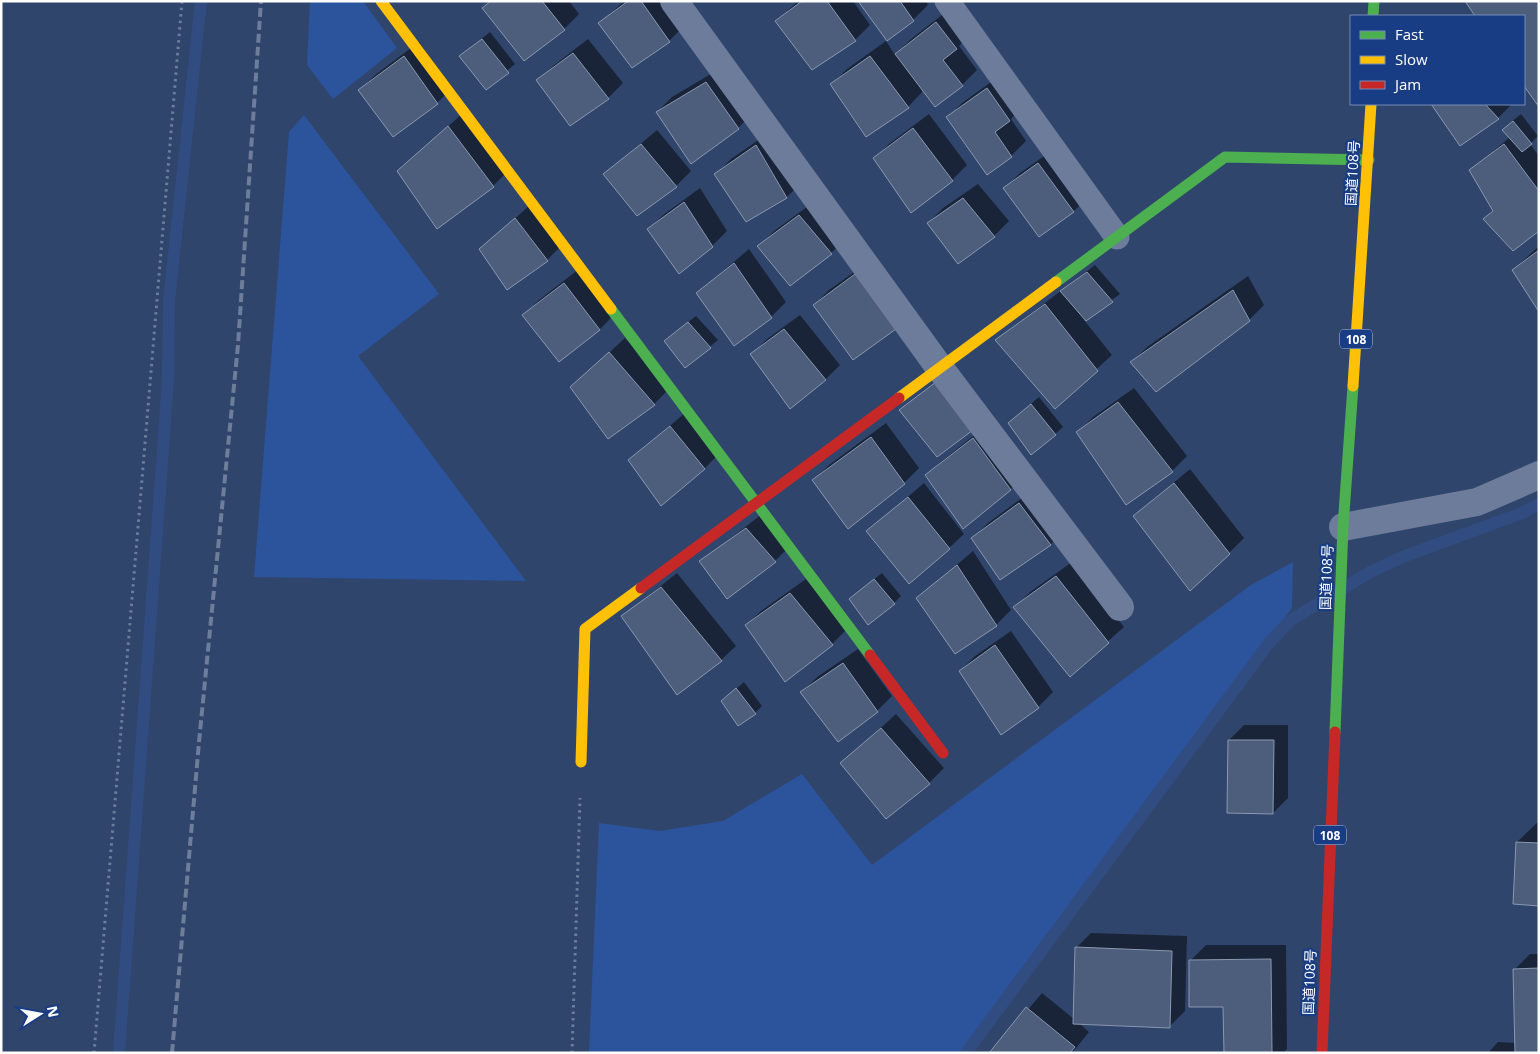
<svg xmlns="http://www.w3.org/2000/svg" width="1540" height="1054" font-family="'Open Sans','Noto Sans JP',sans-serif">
<rect width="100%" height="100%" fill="#30456c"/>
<path fill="#2c549c" d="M310 1H363L397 48 333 99 307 65Z
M304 115 439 294 358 356 526 581 254 577 289 132Z
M1293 562 1292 608 960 1053H589L599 823 660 831 723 821 802 774 872 865 1251 585Z"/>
<path fill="#0007" d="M490 1H569L579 14 564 29 484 8Z
M624 1H666L684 26 669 41 600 23Z
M798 1H853L870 25 855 40 812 69 777 21Z
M860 1H926L928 5 913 20 887 39Z
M1466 1H1539V105L1524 84V16H1477Z
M951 8 971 33 959 46 977 70 962 85 935 105 924 90 908 107 832 84 847 69 886 41 895 55 911 39Z
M490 32 515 64 486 88 460 56Z
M588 39 623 83 608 98 538 81 553 66Z
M419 42 452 88 437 103 360 90 375 75Z
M721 68 753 113 738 128 657 112 672 97Z
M1002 74 1024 105 1011 119 1026 141 1011 156 987 173 947 118 962 103Z
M1432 104H1512L1498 118 1460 144Z
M464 112 508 171 493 186 437 227 398 172Z
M929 114 967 165 952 180 911 211 875 158 890 143Z
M1521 114 1538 136 1530 144 1539 156V229L1485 219 1493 210 1471 170 1510 137 1511 122Z
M657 130 691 171 676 186 637 215 605 174Z
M771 131 802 182 787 197 747 221 716 174 731 159Z
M1054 149 1089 196 1074 211 1039 236 1005 188 1020 173Z
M978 184 1009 221 994 236 928 223 943 208Z
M700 188 727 231 712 246 648 230 663 215Z
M815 201 846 239 831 253 759 246 774 231Z
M531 204 562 245 547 260 481 249Z
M1539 246V310L1513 270Z
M749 249 786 302 771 317 735 344 697 293Z
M871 260 911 313 814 305 829 290Z
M1095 265 1120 294 1084 320 1112 355 1055 407 996 340Z
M579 269 615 314 600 329 560 360 524 315 539 300Z
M1248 276 1264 305 1249 320 1132 362 1147 347Z
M800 315 840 365 825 380 752 354 767 339Z
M696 316 718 340 685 367 673 334Z
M625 338 669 389 654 404 587 373Z
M1134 388 1187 456 1172 471 1078 432 1093 417Z
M1039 397 1063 427 1032 454 1017 416Z
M686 412 719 454 704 469 630 460Z
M886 423 919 468 904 483 848 527 814 480 829 465Z
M988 424 1025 475 1010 490 927 476 942 461Z
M1190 469 1244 538 1229 553 1134 516Z
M924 483 964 534 949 548 868 531Z
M1034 489 1066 529 1051 544 1000 578 973 538 988 523Z
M762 514 790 546 775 561 727 597 701 561Z
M973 551 1011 610 996 625 956 652 918 598Z
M1072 562 1124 627 1070 675 1015 607 1030 592Z
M677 573 736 646 721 660 623 616Z
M882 573 901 596 894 603 858 592Z
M806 579 847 629 832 644 746 625 761 611Z
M1011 631 1053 692 1038 707 960 671 975 656Z
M858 649 892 696 877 711 838 740 802 692 817 677Z
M744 682 762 706 755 713 730 694Z
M896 714 944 768 929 783 842 763Z
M1244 725H1288V798L1273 813 1229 740Z
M1539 821V905L1517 842Z
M1091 933 1187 936 1185 1011 1170 1026 1079 1023 1089 1032 1072 1053H991L1042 993 1074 1019 1076 948Z
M1206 945H1286L1287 1049 1283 1053H1225L1224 1006 1191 960Z
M1530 954H1539V1053H1488L1498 1042 1516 1043 1515 969Z"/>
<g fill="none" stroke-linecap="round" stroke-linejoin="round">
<path stroke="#314c80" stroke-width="12" d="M119 1053 168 380 169 301 201 1
M966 1053 1269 643 1291 620 1370 572 1405 556 1522 513 1539 504"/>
</g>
<path fill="#4d5e7c" stroke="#8a98b0" d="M491 1H542L565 30 524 61 482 8Z
M628 1H641L670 42 632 68 598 23Z
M802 1H827L856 41 812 70 775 21Z
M858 1H900L914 21 887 41Z
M1465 1H1539V107L1524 86V16H1475Z
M936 22 957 49 943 60 963 86 935 107 895 54Z
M482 39 509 73 486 90 459 56Z
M573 53 609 99 570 126 536 80Z
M404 56 438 104 393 137 358 90Z
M870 56 909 108 866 137 830 84Z
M706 82 739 129 691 164 656 112Z
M987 88 1010 121 995 132 1012 157 987 175 946 117Z
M1431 104H1485L1499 119 1460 146Z
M1513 121 1532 144 1522 152 1502 130Z
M448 126 494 187 437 229 397 171Z
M913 128 953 181 911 213 873 158Z
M641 144 677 187 637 216 603 174Z
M1504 144 1539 191V231L1513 251 1483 219 1493 211 1469 170Z
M756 145 787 198 746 222 714 174Z
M1038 163 1074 212 1039 237 1003 188Z
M963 198 995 237 958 264 927 223Z
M684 202 713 247 679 274 647 229Z
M799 215 832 254 790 286 757 246Z
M515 218 548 261 507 290 479 249Z
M1539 250V312L1512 270Z
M734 263 772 318 734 346 696 293Z
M1087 272 1113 302 1086 321 1060 291Z
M855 274 896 329 853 360 813 305Z
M564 283 600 330 559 362 522 315Z
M1233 290 1250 321 1156 392 1130 362Z
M1045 304 1098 371 1055 409 995 340Z
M688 322 711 348 685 368 664 341Z
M784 329 826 380 790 409 750 354Z
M609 352 655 405 608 439 570 387Z
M936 382 973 430 937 457 899 410Z
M1118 402 1173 472 1126 505 1076 432Z
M1031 404 1056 435 1031 455 1008 423Z
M670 426 705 469 661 506 628 460Z
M871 437 905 484 848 529 812 480Z
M973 438 1011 490 963 529 925 475Z
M1174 483 1230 554 1190 591 1133 516Z
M908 497 950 549 909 584 866 531Z
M1019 503 1051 545 1000 580 971 538Z
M746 528 776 562 727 599 699 561Z
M957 565 997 626 955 654 916 598Z
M1056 576 1109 643 1070 677 1013 607Z
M874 579 895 604 868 625 849 599Z
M661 587 722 661 677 695 621 616Z
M790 593 833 645 785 682 745 625Z
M995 645 1039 708 1001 735 959 671Z
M843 663 878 712 838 742 800 692Z
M736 688 756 714 738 726 721 701Z
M881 728 930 784 886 819 840 763Z
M1228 740H1274L1273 814 1227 813Z
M1516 842 1539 843V906L1513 904Z
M1075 947 1172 951 1170 1028 1073 1024Z
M1271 959 1272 1053H1224L1223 1007H1189V960Z
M1539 968V1053H1515L1513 969Z
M1026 1007 1075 1047 1070 1053H989Z"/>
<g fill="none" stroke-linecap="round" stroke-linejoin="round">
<path stroke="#6c7c9a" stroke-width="3" stroke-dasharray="2.5 4" stroke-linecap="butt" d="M94 1053 182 1
M572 1053 580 798"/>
<path stroke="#6c7c9a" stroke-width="25" d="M947 1 1117 237"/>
<path stroke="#6c7c9a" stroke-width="28" d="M674 1 939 367 1120 607
M1343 527 1477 502 1539 475"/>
<path stroke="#4caf50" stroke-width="11" d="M1373 16 1374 1
M1056 282 1225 157 1369 160
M611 309 870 655
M1335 732 1343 527 1353 386"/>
<path stroke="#ffc107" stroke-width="11" d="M381 1 611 309
M1353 386 1371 104
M899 398 1056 282
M581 762 585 629 641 588"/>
<path stroke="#c62828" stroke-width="11" d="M641 588 899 398
M870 655 943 753
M1322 1053 1335 732"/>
<path stroke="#6d7d9a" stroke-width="4" stroke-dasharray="9 4" stroke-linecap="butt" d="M172 1053 199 742 238 345 261 1"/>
</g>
<g text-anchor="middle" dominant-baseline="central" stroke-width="4.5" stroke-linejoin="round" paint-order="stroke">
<g fill="#183d84" stroke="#bac5da" stroke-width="1">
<rect x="1340" y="329.5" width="32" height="19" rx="4"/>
<rect x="1314" y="825.5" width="32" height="19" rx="4"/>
</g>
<g font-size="12" font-weight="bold" fill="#fff">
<text x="1356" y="339">108</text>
<text x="1330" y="835">108</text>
</g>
<g font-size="14" fill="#fff" stroke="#183d84">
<text transform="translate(1352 173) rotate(-87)">国道108号</text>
<text transform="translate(1326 577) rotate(-88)">国道108号</text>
<text transform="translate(1309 982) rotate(-88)">国道108号</text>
</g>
</g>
<rect width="1540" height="1054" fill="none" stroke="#ffffff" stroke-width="5"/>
<rect x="1350" y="15" width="175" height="90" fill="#183d84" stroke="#748bb5"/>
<rect x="1360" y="31" width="25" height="8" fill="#4caf50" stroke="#748bb5"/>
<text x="1395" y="40" font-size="15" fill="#ffffff">Fast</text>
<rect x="1360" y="56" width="25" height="8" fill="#ffc107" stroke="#748bb5"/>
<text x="1395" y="65" font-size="15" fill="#ffffff">Slow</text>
<rect x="1360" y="81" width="25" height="8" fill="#c62828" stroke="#748bb5"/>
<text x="1395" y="90" font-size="15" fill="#ffffff">Jam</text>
<g transform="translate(40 1014) rotate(79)" stroke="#183d84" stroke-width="4" paint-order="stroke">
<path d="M0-4L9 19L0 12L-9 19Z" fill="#ffffff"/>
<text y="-8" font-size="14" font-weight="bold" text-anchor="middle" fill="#ffffff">N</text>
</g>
</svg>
